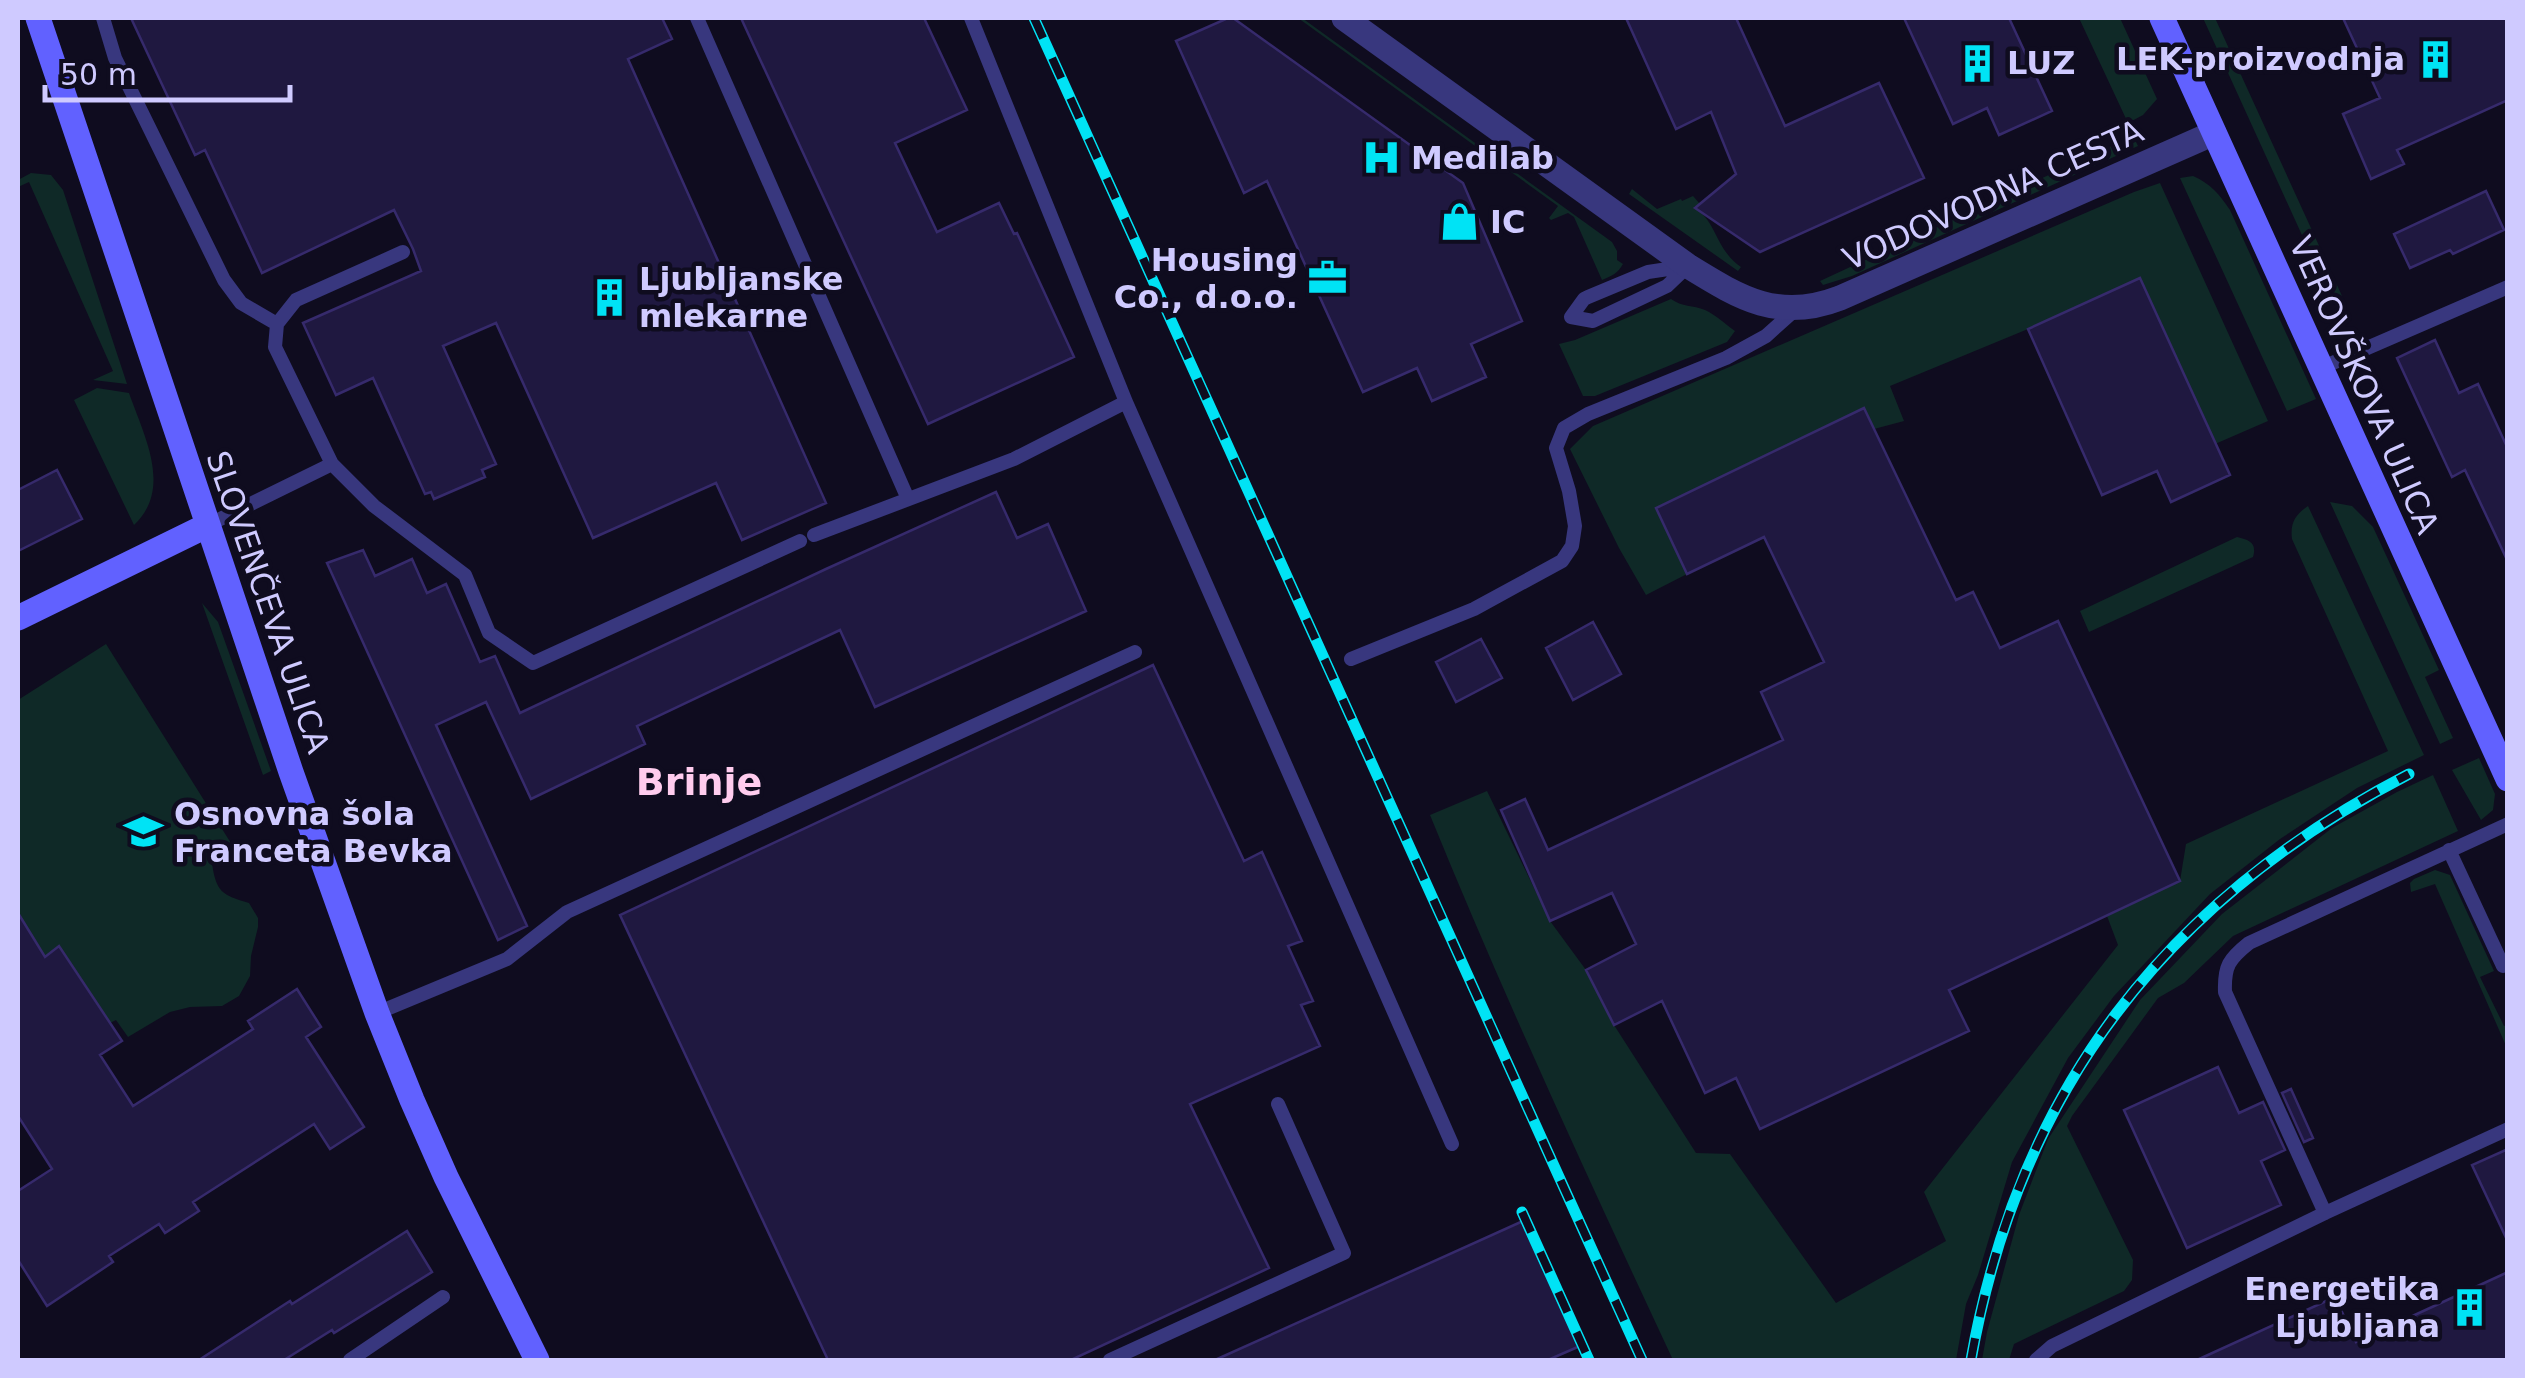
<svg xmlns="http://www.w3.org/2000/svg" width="2525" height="1378" font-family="'DejaVu Sans',sans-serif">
<rect width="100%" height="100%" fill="#0f0c1f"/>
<path fill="#0f2927" d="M1298 18H1302L1612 242 1617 251V260L1623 264C1618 273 1612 276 1602 280L1574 217 1568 213 1551 220 1549 218 1558 206Z
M2079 18H2120L2157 99 2143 115 2128 123Z
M2203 18H2215L2342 296 2337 304 2332 301Z
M2133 136 2138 146 1852 276 1823 285 1820 281Z
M31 173 51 175 63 190 127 384 93 380 113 371 29 182 18 187V180Z
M2193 176C2211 184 2219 194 2230 210L2316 399 2287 411 2180 178Z
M2160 183 2268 421 2215 444 2028 329 1890 386 1904 421 1874 429 1864 409 1657 508 1687 574 1646 595 1619 548 1570 449 1593 426 2134 192Z
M1632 189 1657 209 1681 199 1682 201 1693 196 1700 204 1694 207C1718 223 1715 249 1741 267L1738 271 1629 194Z
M1671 299C1682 307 1693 305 1705 310 1716 315 1725 324 1735 331L1727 342 1595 396H1583L1559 344 1575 340Z
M97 388 129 393C144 436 173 488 134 525L74 400Z
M2330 502 2352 506 2373 527 2439 670 2425 677 2453 738 2440 744Z
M2308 506 2424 755 2357 788 2280 839 2210 894 2114 996 2068 1058 2012 1162 1978 1275 1966 1304 1956 1360H1673C1589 1180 1505 999 1430 815L1487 791 1550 921 1586 970 1614 1025 1696 1153 1730 1154 1836 1303 1946 1241 1924 1192 2118 945 2107 916 2180 881 2186 844 2388 751 2292 539C2290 523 2295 515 2308 506Z
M2237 537C2250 540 2257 543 2253 557L2089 632 2080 611Z
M202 603 218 622 271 771 263 775Z
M106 644 234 848 212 863C216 892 222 895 249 903L258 918V927L251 956 250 976 239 996 222 1006 190 1007 170 1012 128 1037 116 1020 110 1023 60 947 45 957 32 936 18 945V700Z
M2479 758 2495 794 2493 810 2481 820 2452 770Z
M2433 775 2458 831 2233 936 2184 983 2158 998 2072 1116 2067 1126 2133 1260 2132 1280 2124 1291 2014 1344 2009 1360H1982L1987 1332 2019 1215 2048 1139 2140 1000 2222 914 2332 828 2397 792Z
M2435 870 2450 875 2494 971 2480 977 2504 1026 2507 1025V1048L2435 884 2411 892 2410 883 2414 879Z"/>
<path fill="#1f1840" stroke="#362a6c" stroke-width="2.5" d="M131 18H662L672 39 628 59 826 503 742 540 716 483 593 538 496 323 443 346 496 464 482 470 485 477 434 499 431 492 425 494 373 378 336 395 303 323 421 271 413 249 394 210 262 273 205 150 195 155Z
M741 18H924L967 110 895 143 937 232 999 203 1014 234 1017 233 1074 357 928 424Z
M1228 18H1233L1463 183 1522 321 1471 344 1486 377 1432 401 1417 368 1363 392 1267 181 1244 193 1176 41Z
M1626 18H1736L1785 126 1879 83 1924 178 1760 252 1695 208 1736 174 1711 112 1676 129Z
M1904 18H2009L2052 111 1999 135 1987 108 1953 124Z
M2343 18H2508V100L2397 150 2404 164 2371 179 2343 114 2380 98Z
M2486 191 2504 230 2453 254 2450 250 2410 268 2394 234Z
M2140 278 2230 475 2171 502 2157 471 2102 495 2028 329Z
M2435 340 2459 393 2478 384 2508 449V562L2465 470 2452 477 2397 358Z
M1864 408 1956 600 1973 592 2000 648 2058 621 2180 881 1949 990 1969 1031 1760 1129 1736 1078 1705 1093 1662 1001 1614 1025 1586 970 1636 944 1612 893 1550 921 1501 810 1525 799 1548 850 1783 740 1761 692 1824 662 1764 537 1687 574 1656 508Z
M57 470 82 519 18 551V490Z
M996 492 1017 538 1048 524 1086 611 875 707 840 630 637 726 645 744 531 799 486 702 436 725 527 926 498 940 327 563 363 550 375 576 412 559 427 593 446 584 480 662 495 656 520 713 826 569Z
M1593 622 1621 674 1573 700 1546 648Z
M1481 639 1502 678 1456 702 1436 662Z
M1153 665 1244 861 1262 852 1302 941 1288 946 1313 1001 1301 1005 1320 1046 1190 1104 1269 1268 1071 1360H828L620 915Z
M18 913 45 957 59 946 122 1041 100 1055 133 1106 253 1029 248 1021 297 989 321 1027 306 1037 364 1127 330 1149 314 1124 193 1202 199 1211 165 1233 159 1224 109 1256 113 1262 47 1306 18 1260V1191L52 1169 18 1116Z
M2218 1067 2239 1113 2263 1102 2285 1150 2261 1161 2281 1205 2187 1248 2124 1110Z
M2291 1089 2313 1138 2304 1142 2282 1093Z
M2508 1149V1242L2472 1165Z
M1523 1221 1580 1346 1548 1360H1215Z
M407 1231 432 1272 334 1333 332 1330 284 1360H199L290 1301 292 1304Z
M2508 1272V1360H2197L2335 1297 2356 1342Z"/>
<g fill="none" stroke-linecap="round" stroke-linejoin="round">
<path stroke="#38377e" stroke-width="14" d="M103 18 115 58 224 280 241 303 277 324
M697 18 908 499
M971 18 1126 402 1452 1144
M403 252 296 300 277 324 275 347 332 464 374 506 465 575 489 633 533 663 800 541
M1688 266 1667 286 1593 321 1571 317 1584 299 1588 297 1648 272Z
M2321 368 2508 287
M208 525 332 464
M814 535 1014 459 1126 402
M1351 659 1474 609 1562 561 1572 546 1575 526 1569 491 1556 448 1564 428 1588 414 1726 358 1766 336 1796 309
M2449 850 2503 966
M377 1013 507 959 567 912 1135 652
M2325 1213 2225 992C2224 966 2229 959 2249 943L2508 824
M350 1360 443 1297
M1110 1360 1344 1253 1278 1104
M2036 1360 2052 1346 2325 1213 2508 1129"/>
<path stroke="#38377e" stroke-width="25" d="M1344 18 1688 266C1740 298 1778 322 1840 298L2214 133"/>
<path stroke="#6161ff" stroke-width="25" d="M38 18 291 772 377 1013 412 1100 446 1177 537 1360
M2162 18 2508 779
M18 618 208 525"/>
<defs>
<path id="rail" d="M1034 18 1642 1360
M1522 1212 1589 1360
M1971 1360C2019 1089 2166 900 2409 774"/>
</defs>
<use href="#rail" stroke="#00e3f5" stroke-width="11"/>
<use href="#rail" stroke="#0f0c1f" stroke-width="8" stroke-dasharray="22" stroke-linecap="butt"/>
</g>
<defs>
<symbol id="building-bare" viewBox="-9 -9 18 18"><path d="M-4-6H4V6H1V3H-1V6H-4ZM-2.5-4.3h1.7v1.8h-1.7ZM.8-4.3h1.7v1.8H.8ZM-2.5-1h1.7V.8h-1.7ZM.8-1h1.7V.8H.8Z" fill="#00e3f5" stroke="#0f0c1f" stroke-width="2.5" paint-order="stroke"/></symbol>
<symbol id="hospital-bare" viewBox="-9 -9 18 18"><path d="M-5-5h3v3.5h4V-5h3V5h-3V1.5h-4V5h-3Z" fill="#00e3f5" stroke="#0f0c1f" stroke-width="2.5" paint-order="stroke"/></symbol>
<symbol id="shop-bare" viewBox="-9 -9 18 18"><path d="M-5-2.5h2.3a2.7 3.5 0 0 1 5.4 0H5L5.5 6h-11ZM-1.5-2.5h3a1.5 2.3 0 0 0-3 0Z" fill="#00e3f5" stroke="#0f0c1f" stroke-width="2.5" paint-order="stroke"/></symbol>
<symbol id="office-bare" viewBox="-9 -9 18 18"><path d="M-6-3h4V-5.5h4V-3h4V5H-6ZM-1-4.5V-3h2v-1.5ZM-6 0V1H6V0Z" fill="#00e3f5" stroke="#0f0c1f" stroke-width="2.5" paint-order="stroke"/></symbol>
<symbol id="school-bare" viewBox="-9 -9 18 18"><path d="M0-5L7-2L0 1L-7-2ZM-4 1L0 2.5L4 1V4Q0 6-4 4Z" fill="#00e3f5" stroke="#0f0c1f" stroke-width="2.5" paint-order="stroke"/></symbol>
</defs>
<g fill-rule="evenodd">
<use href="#building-bare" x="2408" y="32" width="55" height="55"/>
<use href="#building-bare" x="1950" y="36" width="55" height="55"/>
<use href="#hospital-bare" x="1354" y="130" width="55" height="55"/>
<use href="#shop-bare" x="1432" y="194" width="55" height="55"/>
<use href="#office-bare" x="1300" y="250" width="55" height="55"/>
<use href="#building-bare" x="582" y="270" width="55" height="55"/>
<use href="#school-bare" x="116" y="804" width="55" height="55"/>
<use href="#building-bare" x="2442" y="1280" width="55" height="55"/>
</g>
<g text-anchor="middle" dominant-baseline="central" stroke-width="9" stroke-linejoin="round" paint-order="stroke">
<g font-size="32" font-weight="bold" fill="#cfcaff" stroke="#0f0c1f" text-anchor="start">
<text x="2405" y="59" text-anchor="end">LEK-proizvodnja</text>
<text x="2007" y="63">LUZ</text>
<text x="1411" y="158">Medilab</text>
<text x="1490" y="222">IC</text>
<text x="1298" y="260" text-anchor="end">Housing<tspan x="1298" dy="37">Co., d.o.o.</tspan></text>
<text x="639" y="279">Ljubljanske<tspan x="639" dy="37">mlekarne</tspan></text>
<text x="174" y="814">Osnovna šola<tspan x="174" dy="37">Franceta Bevka</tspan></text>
<text x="2440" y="1289" text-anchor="end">Energetika<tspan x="2440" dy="37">Ljubljana</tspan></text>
</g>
<g font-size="32" fill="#cfcaff" stroke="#0f0c1f">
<text transform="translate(1993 195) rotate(-24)">VODOVODNA CESTA</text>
<text transform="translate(2364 385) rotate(66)">VEROVŠKOVA ULICA</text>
<text transform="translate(268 602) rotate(71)">SLOVENČEVA ULICA</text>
</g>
<g font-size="38" font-weight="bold" fill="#fce" stroke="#0f0c1f">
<text x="699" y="782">Brinje</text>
</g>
</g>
<rect width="2525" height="1378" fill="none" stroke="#cfcaff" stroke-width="40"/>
<path d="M45 85v15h245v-15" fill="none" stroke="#cfcaff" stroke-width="5"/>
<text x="60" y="85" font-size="30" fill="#cfcaff" stroke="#0f0c1f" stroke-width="8" paint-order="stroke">50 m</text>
</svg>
